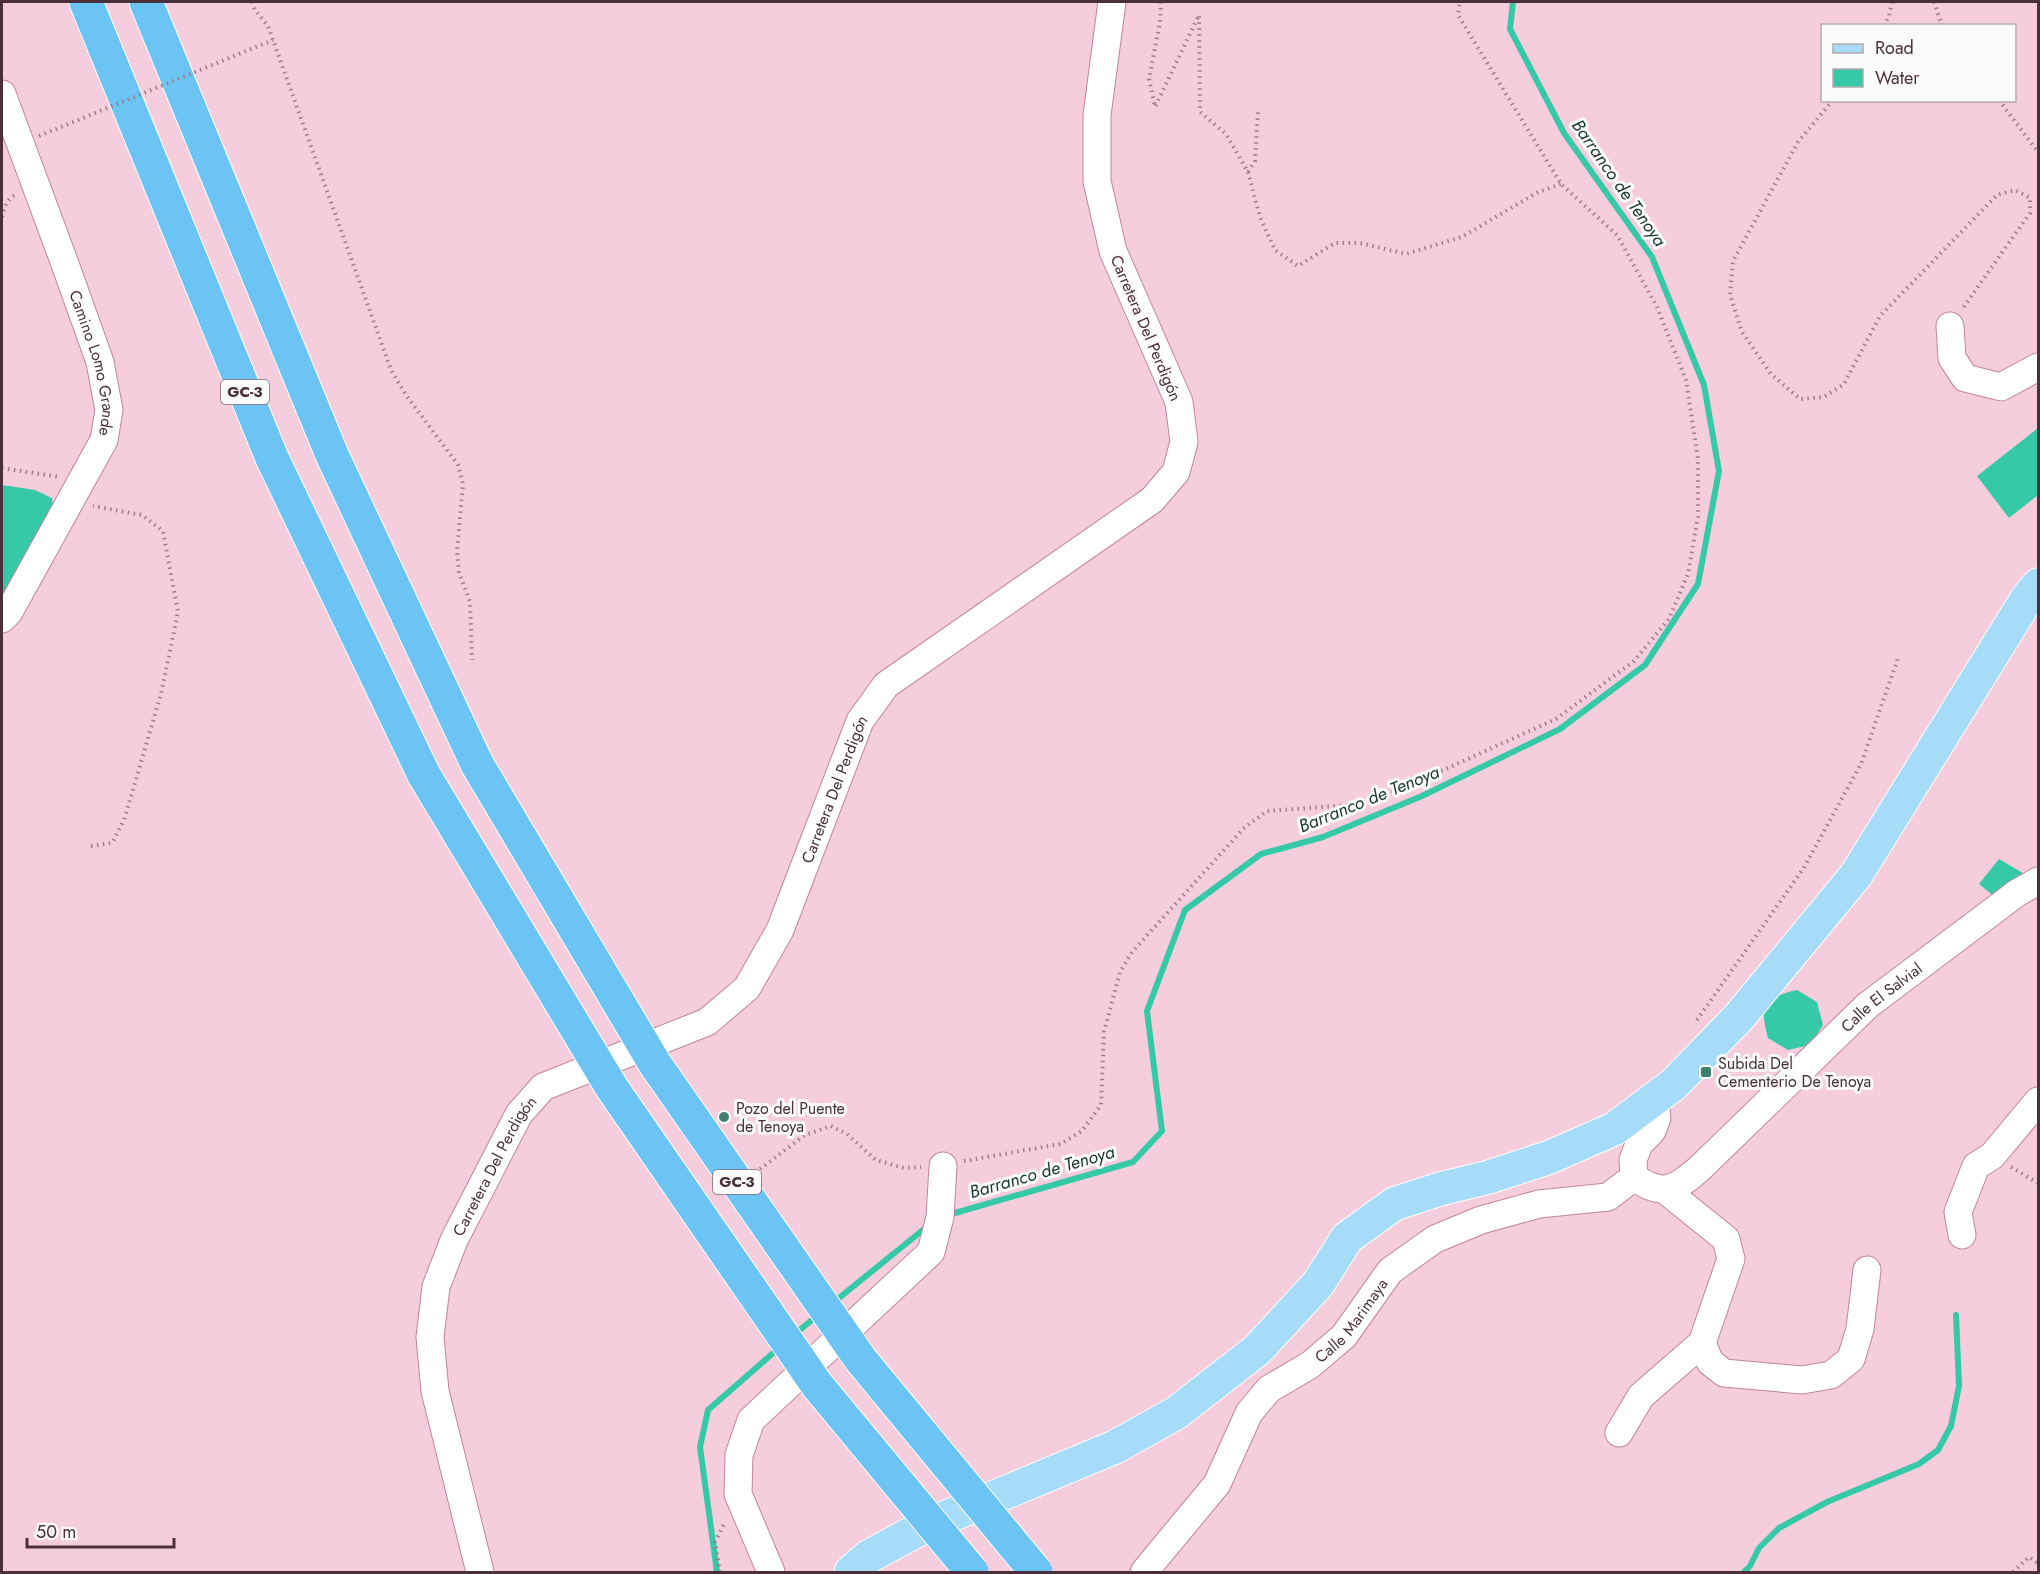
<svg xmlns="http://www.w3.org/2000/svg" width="2040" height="1574" font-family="Jost,sans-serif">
<rect width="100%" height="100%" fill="#f6cddc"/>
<path fill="#35c9a8" d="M2038 428V495L2009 518 1977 476Z
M2 485 35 490 52 498 54 514 8 600 2 595Z
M1999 859 2028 876 1996 898 1979 884Z
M1797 990 1817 1002 1823 1025 1810 1045 1788 1050 1768 1038C1759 1004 1763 998 1797 990Z"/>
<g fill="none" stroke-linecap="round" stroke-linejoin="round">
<path stroke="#35c9a8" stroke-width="6" d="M948 1215 1133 1162 1162 1131 1147 1011 1185 910 1261 854 1323 837 1422 796 1560 729 1645 665 1698 584 1719 471 1704 385 1652 257 1564 133 1510 29 1513 2
M834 1302 929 1225
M795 1334 819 1314
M717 1572 700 1447 708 1410 780 1347
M1744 1572 1750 1566 1759 1548 1779 1528 1827 1502 1919 1464 1938 1450 1951 1426 1959 1386 1956 1315"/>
<defs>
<g id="minor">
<path id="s1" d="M2 94 65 264 100 362 109 410 104 440 9 612 2 619"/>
<path d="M1950 326 1952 358 1965 378 2001 387 2038 367"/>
<path id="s2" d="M1655 1098 1657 1118 1652 1131 1639 1144 1633 1160 1634 1177C1663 1198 1676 1189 1700 1168L1868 1005 2017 893 2038 881"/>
<path d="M1962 1235 1958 1212 1976 1166 1992 1156 2038 1101"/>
<path d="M1702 1343 1710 1362 1724 1373 1802 1380 1831 1375 1851 1359 1860 1329 1867 1270"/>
<path d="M1619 1433 1641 1396 1702 1343 1731 1259 1726 1239 1665 1190"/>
<path id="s3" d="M480 1572 435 1391 430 1337 436 1287 454 1240 519 1114 543 1087 707 1022 747 988 780 930 860 721 886 685 1152 500 1176 472 1184 442 1179 402 1113 251 1097 181V115L1112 2"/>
<path d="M771 1572 738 1494 739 1455 751 1420 931 1252 940 1217 943 1166"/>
<path id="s4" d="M1144 1572 1217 1484 1249 1413 1269 1389 1310 1365 1344 1336 1390 1271 1435 1239 1481 1220 1539 1204 1608 1197 1634 1177"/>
</g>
<path id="major" d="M851 1572 868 1557 925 1526 1115 1447 1176 1413 1257 1350 1318 1284 1347 1238 1394 1204 1440 1189 1489 1177 1550 1157 1614 1129 1674 1084 1739 1017 1856 875 2028 597 2038 585"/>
<path id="highway" d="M86 2 272 458 424 775
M146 2 332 455 477 764"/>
</defs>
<use href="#minor" stroke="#c3849d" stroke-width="29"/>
<use href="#major" stroke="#fff" stroke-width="35"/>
<use href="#highway" stroke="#fff" stroke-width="35"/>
<path stroke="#9e7c89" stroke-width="4" stroke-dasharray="1.5 4.5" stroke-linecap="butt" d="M252 2 255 10 268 26 391 370 406 395 458 465 463 484 457 551 459 572 470 602 472 660
M1161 2 1160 22 1149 79 1155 107 1199 15 1200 112 1226 134 1248 172 1255 161 1258 112
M1934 2 1942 26
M1884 26 1889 16 1892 2
M1833 100 1798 142 1733 261 1730 295 1742 332 1771 374 1800 399 1824 397 1844 384 1880 316 1997 195 2015 190 2030 198V213L1963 308
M1999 100 2038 152
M1248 172 1260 217 1275 250 1298 266 1335 243H1360L1406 254 1462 237 1538 192 1561 184
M2 217C4 208 7 199 15 195
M2 468 60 477
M91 846 112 843 124 820 161 694 178 612 163 531 142 515 93 506
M1697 1020 1803 869 1861 764 1898 658
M964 1161 1060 1144 1082 1131 1101 1105 1104 1032 1120 972 1132 952 1244 828 1267 811 1350 805 1408 786 1556 719 1634 661 1669 619 1688 574 1698 517V459L1686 380 1657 307 1617 235 1561 184 1458 15 1460 2
M2011 1167 2038 1183
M760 1169 805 1135 831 1126 847 1134 876 1160 904 1168 921 1167
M720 1572 715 1542 725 1522
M2013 1572 2029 1557 2038 1563"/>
<use href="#minor" stroke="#fff" stroke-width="27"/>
<use href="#major" stroke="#a6dcf8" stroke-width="33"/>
<use href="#highway" stroke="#6bc4f4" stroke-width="33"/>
<defs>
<path id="highway-bridge" d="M477 764 655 1064 861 1360 1036 1572
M424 775 612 1088 817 1385 972 1572"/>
</defs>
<use href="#highway-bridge" stroke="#fff" stroke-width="35" stroke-linecap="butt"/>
<path stroke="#9e7c89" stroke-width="4" stroke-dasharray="1.5 4.5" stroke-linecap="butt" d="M39 136 273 40"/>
<use href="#highway-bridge" stroke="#6bc4f4" stroke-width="33"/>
</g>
<g fill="#40806f" stroke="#fbfbfb" stroke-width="2">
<rect x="1700" y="1066" width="12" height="12" rx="3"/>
<circle cx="724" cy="1117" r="6"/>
</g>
<g text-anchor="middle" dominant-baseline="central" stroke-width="6" stroke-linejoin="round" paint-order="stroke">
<g fill="#fbfbfb" stroke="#806d75" stroke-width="1.5">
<rect x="221" y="380" width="48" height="24" rx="4.5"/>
<rect x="713" y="1170" width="48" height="24" rx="4.5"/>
</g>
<g font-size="15" font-weight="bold" fill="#4b303b">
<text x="245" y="392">GC-3</text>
<text x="737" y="1182">GC-3</text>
</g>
<g font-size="16" fill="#4b303b" stroke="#fbfbfb">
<text transform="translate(1146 328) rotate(67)">Carretera Del Perdigón</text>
<text stroke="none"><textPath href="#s1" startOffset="285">Camino Lomo Grande</textPath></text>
<text stroke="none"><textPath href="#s3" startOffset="966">Carretera Del Perdigón</textPath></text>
<text stroke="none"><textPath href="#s2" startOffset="411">Calle El Salvial</textPath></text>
<text stroke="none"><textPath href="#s3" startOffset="426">Carretera Del Perdigón</textPath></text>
<text stroke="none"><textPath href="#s4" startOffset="332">Calle Marimaya</textPath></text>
</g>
<g font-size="16" fill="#4b303b" stroke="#fbfbfb" text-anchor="start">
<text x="1718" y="1063">Subida Del<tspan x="1718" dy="18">Cementerio De Tenoya</tspan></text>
<text x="736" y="1108">Pozo del Puente<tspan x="736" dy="18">de Tenoya</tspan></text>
</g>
<g font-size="18" font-style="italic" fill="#1b3830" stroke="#fbfbfb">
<text transform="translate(1619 183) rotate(55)">Barranco de Tenoya</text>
<text transform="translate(1369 799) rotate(-22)">Barranco de Tenoya</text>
<text transform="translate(1042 1172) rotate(-16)">Barranco de Tenoya</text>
</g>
</g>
<rect width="2040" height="1574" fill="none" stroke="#4b303b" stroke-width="6"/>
<rect x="1821" y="24" width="195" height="78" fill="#fbfbfb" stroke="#b5aaae" stroke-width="1.5"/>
<rect x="1833" y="44" width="30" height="9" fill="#a6dcf8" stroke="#b5aaae" stroke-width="1.5"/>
<text x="1875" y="54" font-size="18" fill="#4b303b">Road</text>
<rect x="1833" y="69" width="30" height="18" fill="#35c9a8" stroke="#b5aaae" stroke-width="1.5"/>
<text x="1875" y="84" font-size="18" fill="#4b303b">Water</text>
<path d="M27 1538v9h147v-9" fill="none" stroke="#4b303b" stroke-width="3"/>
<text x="36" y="1538" font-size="18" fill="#4b303b" stroke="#fbfbfb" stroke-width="4.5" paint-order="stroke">50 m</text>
</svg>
